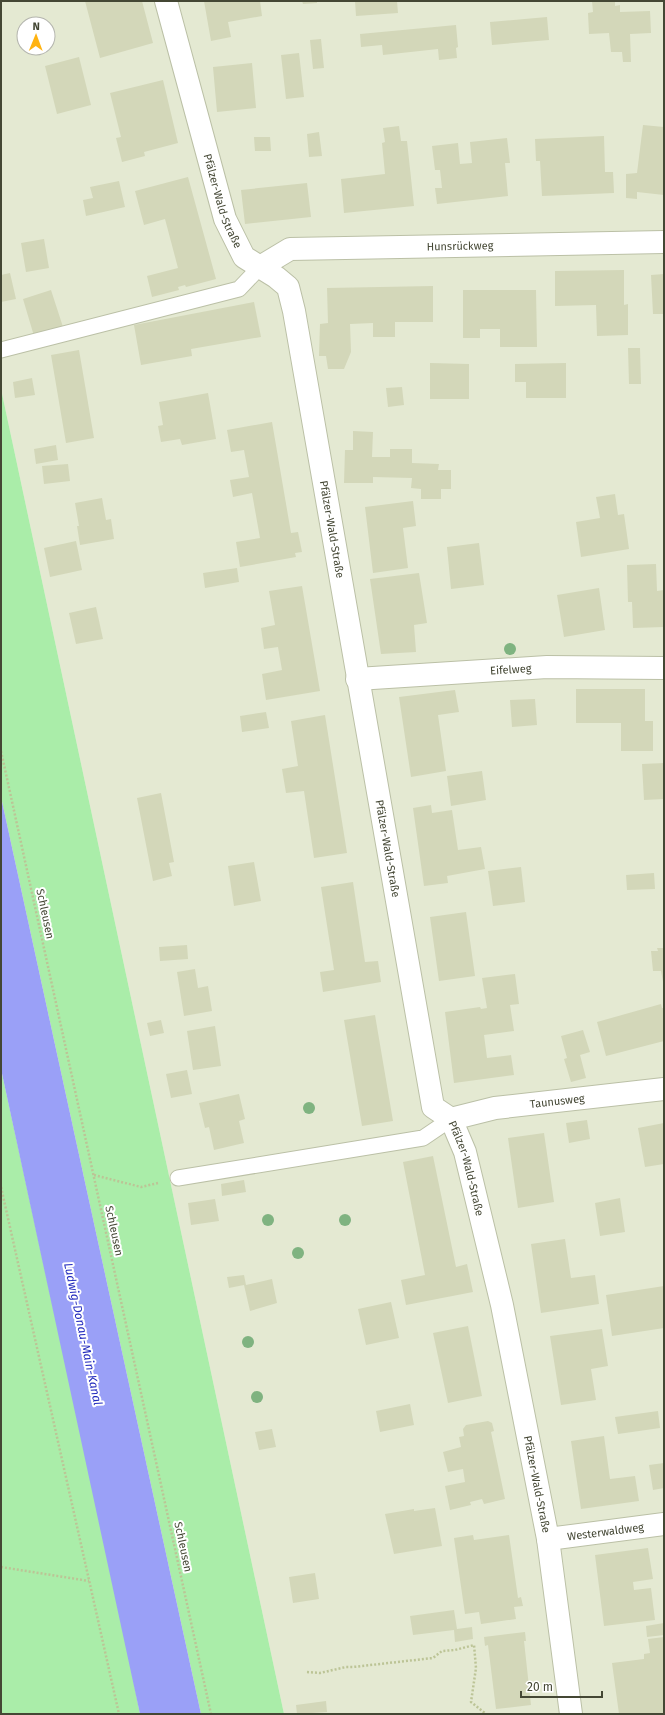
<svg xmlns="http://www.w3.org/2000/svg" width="665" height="1715" font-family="'Fira Sans',sans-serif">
<rect width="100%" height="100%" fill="#f1f4e4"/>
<path fill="#e4e9d2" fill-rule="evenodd" d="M1 1H664V1714H284L1 389ZM24 24H48V48H24Z"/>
<path fill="#aaeda9" d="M1 389 284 1714H201L1 797Z
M1 1069 122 1623 140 1714H1Z"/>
<path fill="#9aa0f7" d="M1 797 201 1714H140L1 1069Z"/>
<path fill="#d3d7b9" d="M85 1H142L153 43 100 58Z
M204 1H260L262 16 228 22 231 37 211 41Z
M302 1H317V3L303 4Z
M355 1H397L398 13 356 16Z
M592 1H615V6L620 5V12L650 11 651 33 630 34 631 62H623L622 52H611L609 33 589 34 588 13 593 12Z
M547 17 549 40 492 45 490 22Z
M456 25 458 47 456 48 457 58 439 60 438 49 383 55 382 45 361 47 360 34Z
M321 39 324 68 313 69 310 40Z
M299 53 304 97 286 99 281 55Z
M79 57 91 105 57 114 45 66Z
M252 63 256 108 217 112 213 67Z
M163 80 178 143 144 152 145 156 122 162 116 138 121 137 110 93Z
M643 125 664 127V195L637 192V199L626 198V174L637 173Z
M399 126 401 141H407L414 206 344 213 341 179 385 174 382 143 385 142 383 128Z
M319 132 322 156 309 157 307 134Z
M604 136 605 172H613L614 193 542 196 540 161H536L535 139Z
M254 137H270L271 151H255Z
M507 138 510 163H505L508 196 437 204 435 188H442L440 170H435L432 146 458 143 460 164 472 163 470 142Z
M188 177 216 279 186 287 185 285 178 287 179 290 152 297 147 276 178 268 165 219 144 225 135 191Z
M119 181 125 207 86 216 83 200 93 198 90 187Z
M307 183 311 217 245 224 241 190Z
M44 239 49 268 26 272 21 243Z
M624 270V305L628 304V335L597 336 596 305 555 306V271Z
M10 273 16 299 1 302V275Z
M664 274V314H653L651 275Z
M433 286V322H395V337H373V323L350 324 351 352 344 369H328L326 356H319L320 324 328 323 327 288Z
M51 290 63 327 34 336 23 299Z
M463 290H536L537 347H500V329H480V338H463Z
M254 302 261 337 191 349 192 356 141 365 134 325Z
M628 348H640L641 384H629Z
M79 350 94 438 66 443 51 355Z
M430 363 469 364V399H430Z
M566 363V398H526V382H515V364Z
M32 378 35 395 15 398 13 382Z
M402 387 404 405 388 407 386 388Z
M208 393 216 439 182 445 180 439 161 442 158 426 163 425 159 402Z
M272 422 291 533 298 532 302 552 295 553 296 557 240 567 236 542 260 538 252 493 233 497 230 480 249 477 244 450 231 452 227 430Z
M353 431 373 432 372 457H390V449H412V463L439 464 438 470H451V489H441V499H421V489L411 488 412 478 373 477V483H344L345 450H353Z
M56 445 58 460 36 464 34 449Z
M68 464 70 481 44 484 42 466Z
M615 494 618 515 624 514 629 549 581 557 576 522 600 518 596 497Z
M102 498 106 520 111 519 114 539 80 545 77 526H79L75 503Z
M413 501 416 526 403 528 408 568 373 573 365 507Z
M76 541 82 570 50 577 44 548Z
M479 543 484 585 451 589 447 547Z
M656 564 657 591 664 590V627L633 628 632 602H628L627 565Z
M237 568 239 582 205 588 203 573Z
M419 573 427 623 414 625 416 652 381 654 370 579Z
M302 586 320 691 266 700 262 674 282 670 278 647 264 649 261 628 275 625 269 591Z
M599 588 605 630 564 637 557 595Z
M96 607 103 639 76 644 69 613Z
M576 689H645V721H653V751H621V723H576Z
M455 690 459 712 438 715 446 771 411 777 399 697Z
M535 699 537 725 512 727 510 700Z
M266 712 269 728 242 732 240 716Z
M325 715 347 853 314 858 304 791 286 793 282 769 298 766 291 721Z
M664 763V799L644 800 642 764Z
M482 771 486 800 451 806 447 776Z
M161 793 174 862 169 863 172 876 153 881 137 798Z
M431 805 432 813 452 810 458 850 481 847 485 869 447 876 448 883 424 886 413 808Z
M254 862 261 901 234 906 228 866Z
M521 867 525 902 493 906 488 871Z
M654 873 655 889 627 890 626 875Z
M353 882 365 962 378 961 381 982 323 992 320 972 334 970 321 887Z
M466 912 475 976 439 981 430 917Z
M187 945 188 959 160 961 159 947Z
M657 948H664V987L661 971H653L651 951H658Z
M195 969 198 988 208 986 212 1011 184 1016 177 972Z
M515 974 519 1004 510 1005 514 1031 484 1035 487 1058 511 1055 514 1075 454 1083 445 1012 480 1007 481 1009 487 1008 482 978Z
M661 1004 662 1008H664V1041L606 1056 597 1022Z
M375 1015 393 1121 362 1126 344 1020Z
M161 1020 164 1033 150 1036 147 1023Z
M215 1026 221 1066 193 1070 187 1031Z
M583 1030 590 1052 580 1055 586 1078 571 1082 564 1059 567 1058 561 1036Z
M187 1070 192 1094 171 1098 166 1074Z
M239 1094 245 1119 239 1121 244 1143 214 1150 209 1127 205 1128 199 1103Z
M587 1120 590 1139 569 1143 566 1123Z
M664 1123V1164L645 1167 638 1128Z
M544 1133 554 1202 518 1208 508 1138Z
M433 1156 456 1267 467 1264 473 1292 406 1305 401 1280 425 1275 403 1162Z
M244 1180 246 1192 222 1196 221 1184Z
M620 1198 625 1232 600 1236 595 1203Z
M215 1199 219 1221 191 1225 188 1203Z
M565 1239 571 1278 595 1275 599 1304 541 1313 531 1244Z
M244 1275 246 1285 272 1279 277 1303 250 1311 244 1285 229 1288 227 1277Z
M664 1286V1328L612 1336 606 1295Z
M391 1302 399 1338 366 1345 358 1309Z
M468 1326 482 1396 448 1403 433 1333Z
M602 1329 608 1366 591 1369 596 1400 561 1405 550 1336Z
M410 1404 414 1425 380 1432 376 1411Z
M658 1411 660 1428 618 1434 615 1417Z
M488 1421 492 1423 494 1431 491 1432 505 1499 484 1504 482 1499 470 1502 471 1505 450 1510 445 1486 465 1482 463 1469 448 1472 443 1452 461 1447 459 1437 464 1436 463 1429 466 1425Z
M272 1429 276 1447 259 1450 255 1432Z
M604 1436 610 1479 635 1476 639 1501 581 1509 571 1441Z
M664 1463V1488L653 1490 649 1465Z
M435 1508 442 1546 394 1554 385 1514 414 1509V1511Z
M473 1535 474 1540 509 1535 518 1598 521 1597 523 1606 514 1607 516 1619 481 1624 479 1612 465 1614 454 1538Z
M648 1548 653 1579 633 1582 634 1590 651 1588 655 1620 604 1626 595 1555Z
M315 1573 319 1599 293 1603 289 1577Z
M454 1610 457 1629 472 1627 473 1639 455 1642 454 1630 413 1635 410 1616Z
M664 1623V1635L647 1637 646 1626Z
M525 1632 526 1641H524L531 1705 496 1709 488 1645 485 1646 484 1637Z
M664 1637V1714H619L612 1663 644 1659V1654L650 1653 648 1639Z
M326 1701 327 1712 297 1714 296 1705Z"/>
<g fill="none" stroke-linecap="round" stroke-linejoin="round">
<defs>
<path id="lane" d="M1 350 239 289 260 267
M178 1178 423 1138 451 1119"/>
<g id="street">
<path id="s1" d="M166 1 225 219 244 257 276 277 288 287 294 311 433 1107 451 1119 465 1152 502 1305 548 1539 571 1714"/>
<path id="s2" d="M260 267 290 249 664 242"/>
<path id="s3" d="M357 679 547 667 664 668"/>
<path id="s4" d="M451 1119 495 1108 664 1089"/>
<path id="s5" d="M548 1539 664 1524"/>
</g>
</defs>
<use href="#lane" stroke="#bbc0a6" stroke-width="17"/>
<use href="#street" stroke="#bbc0a6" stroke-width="24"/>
<path stroke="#bcc496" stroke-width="2.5" stroke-dasharray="2 2" stroke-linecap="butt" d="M1 751 211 1714
M94 1175 141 1187 158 1183
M1 1187 119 1714
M1 1567 89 1581
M307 1672 320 1673 346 1667H353L433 1658 442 1651 455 1650 474 1645 476 1668 471 1702 486 1714"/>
<use href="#lane" stroke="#fff" stroke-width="15"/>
<use href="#street" stroke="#fff" stroke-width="22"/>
</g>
<g fill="#7fb380">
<circle cx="510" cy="649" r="6"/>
<circle cx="309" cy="1108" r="6"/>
<circle cx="268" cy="1220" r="6"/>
<circle cx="345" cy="1220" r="6"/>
<circle cx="298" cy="1253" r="6"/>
<circle cx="248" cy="1342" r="6"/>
<circle cx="257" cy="1397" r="6"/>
</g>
<g text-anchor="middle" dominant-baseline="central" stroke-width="4" stroke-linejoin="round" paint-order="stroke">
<g font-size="11" fill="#444734" stroke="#fff">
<text stroke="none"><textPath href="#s1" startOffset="208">Pfälzer-Wald-Straße</textPath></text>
<text stroke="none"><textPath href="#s2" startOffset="205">Hunsrückweg</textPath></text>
<text stroke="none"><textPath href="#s1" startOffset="568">Pfälzer-Wald-Straße</textPath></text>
<text stroke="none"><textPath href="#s3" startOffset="154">Eifelweg</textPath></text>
<text stroke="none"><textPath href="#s1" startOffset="892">Pfälzer-Wald-Straße</textPath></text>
<text transform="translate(45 914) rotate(78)">Schleusen</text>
<text stroke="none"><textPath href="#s4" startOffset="108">Taunusweg</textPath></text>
<text stroke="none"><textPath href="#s1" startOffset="1228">Pfälzer-Wald-Straße</textPath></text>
<text transform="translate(114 1231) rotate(78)">Schleusen</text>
<text stroke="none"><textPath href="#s1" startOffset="1552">Pfälzer-Wald-Straße</textPath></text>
<text stroke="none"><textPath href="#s5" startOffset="58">Westerwaldweg</textPath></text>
<text transform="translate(183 1547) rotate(78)">Schleusen</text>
</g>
<g font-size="12" font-style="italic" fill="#222abd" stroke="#fff">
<text transform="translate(83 1334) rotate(78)">Ludwig-Donau-Main-Kanal</text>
</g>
</g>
<rect width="665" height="1715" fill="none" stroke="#444734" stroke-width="4"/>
<g transform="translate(36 36) rotate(1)"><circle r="19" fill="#ffffff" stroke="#b4b5ae"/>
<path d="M0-3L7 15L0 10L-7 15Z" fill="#ffb311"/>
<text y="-6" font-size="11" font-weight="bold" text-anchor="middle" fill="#444734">N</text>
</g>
<path d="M521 1691v6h81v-6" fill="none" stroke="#444734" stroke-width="2"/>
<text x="527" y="1691" font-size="12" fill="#444734" stroke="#ffffff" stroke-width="3" paint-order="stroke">20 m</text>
</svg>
